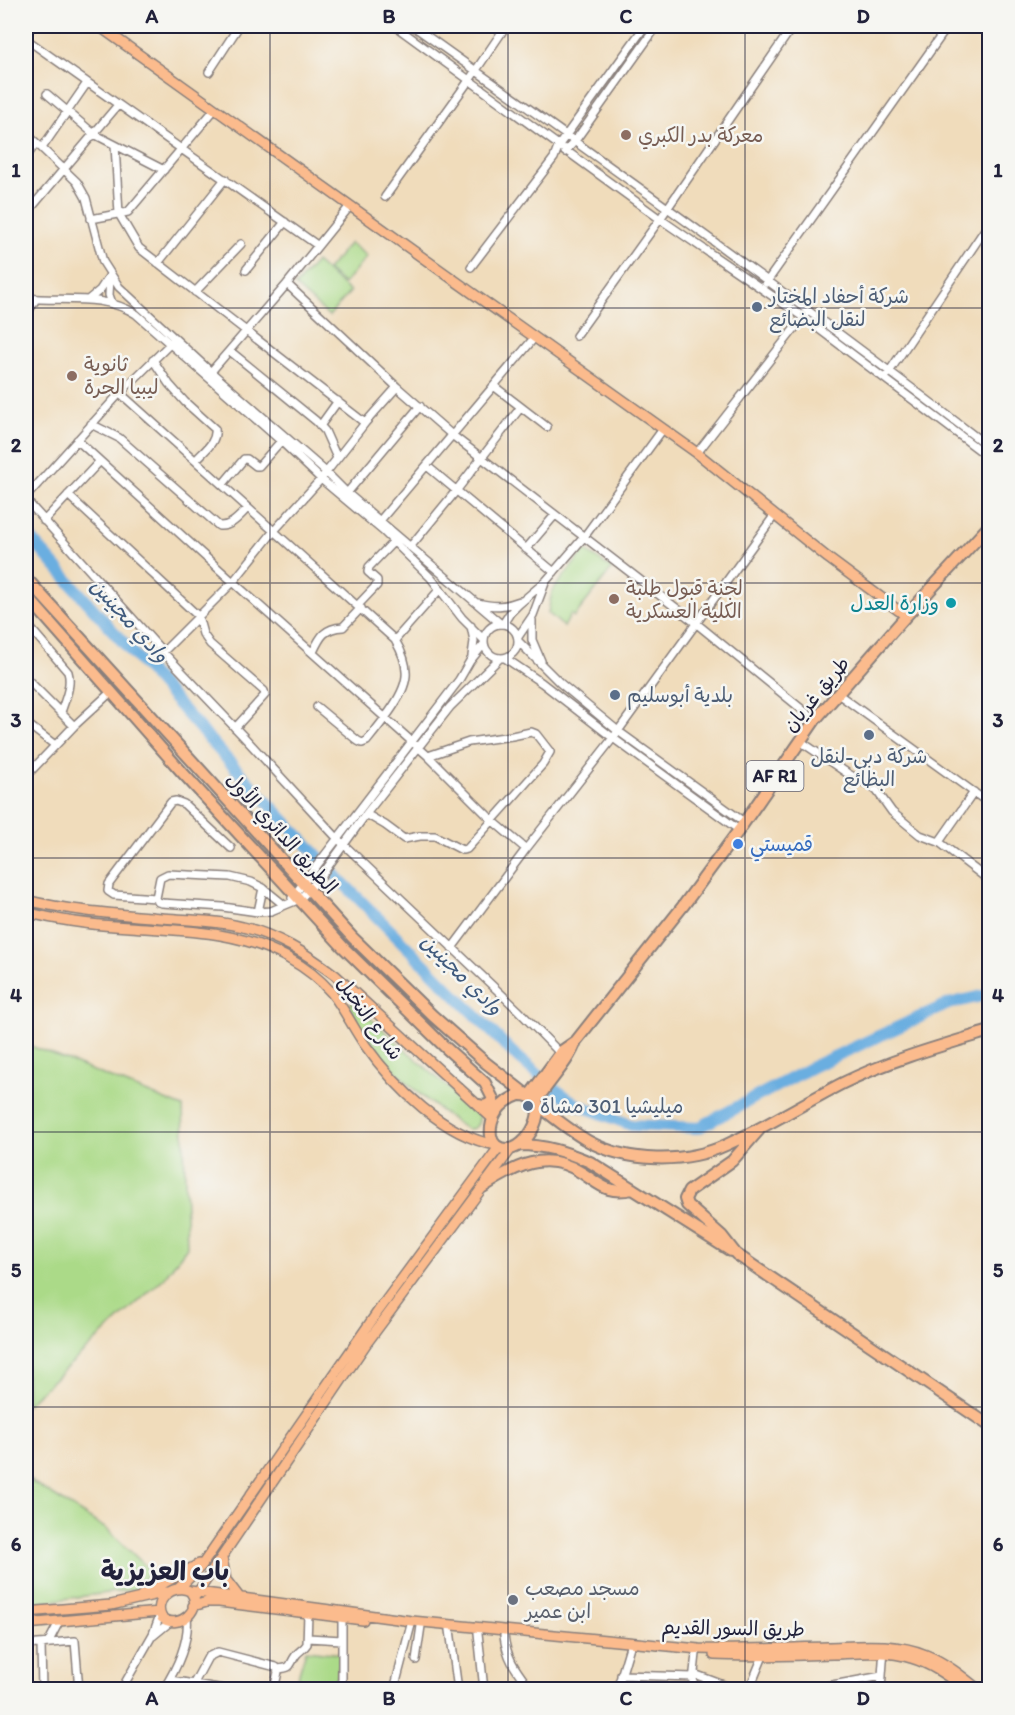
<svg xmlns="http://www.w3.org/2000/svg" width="1015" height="1715" font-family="Itim,'Playpen Sans Arabic',sans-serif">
<rect width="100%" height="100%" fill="#f6f6f2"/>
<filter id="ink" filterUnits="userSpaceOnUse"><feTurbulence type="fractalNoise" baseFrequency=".0167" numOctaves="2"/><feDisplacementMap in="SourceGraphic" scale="12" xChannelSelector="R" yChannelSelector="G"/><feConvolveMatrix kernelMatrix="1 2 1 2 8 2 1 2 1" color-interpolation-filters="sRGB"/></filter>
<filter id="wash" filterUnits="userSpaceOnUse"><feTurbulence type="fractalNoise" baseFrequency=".008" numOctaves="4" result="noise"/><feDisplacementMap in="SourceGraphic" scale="24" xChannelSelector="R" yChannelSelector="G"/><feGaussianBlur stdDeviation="1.35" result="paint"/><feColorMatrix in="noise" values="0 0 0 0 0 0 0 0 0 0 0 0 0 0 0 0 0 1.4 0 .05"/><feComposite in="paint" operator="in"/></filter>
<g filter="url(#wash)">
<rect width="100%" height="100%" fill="#f0dcbb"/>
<path fill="#abda88" stroke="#667e62" stroke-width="1.5" d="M350 243 367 256 344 284 327 270Z
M316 262 350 292 329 316 295 286Z
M585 550 612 569 574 617 571 614 564 627 548 613 552 591Z
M352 1002 479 1115C480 1124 476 1130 466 1129 417 1096 377 1060 349 1006Z
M26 1044 183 1107 187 1247 164 1278 26 1405Z
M26 1478 108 1530 151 1571 137 1589 26 1604Z
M306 1650 340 1654 336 1689 297 1690 299 1673Z"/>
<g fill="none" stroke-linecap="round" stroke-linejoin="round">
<path stroke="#6baee0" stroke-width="12" d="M26 533 226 758 343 883 512 1052 556 1090 576 1104 631 1125 698 1128 814 1066 948 1004 990 994"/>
</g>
</g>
<g filter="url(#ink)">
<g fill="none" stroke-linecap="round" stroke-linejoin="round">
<defs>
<path id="minor" d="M395 26 660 219 803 317 990 458
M413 26C607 164 801 302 990 448
M26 35 32 26
M26 39 317 245
M209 72 239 26
M47 94 94 134 164 170
M26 133 77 182 86 198 103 262 119 287 211 372 326 472 347 493 501 624
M115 145 119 214 139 248 365 423 321 479 273 532 233 582 163 652
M42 148 87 83
M565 152 575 141 657 26
M26 157 36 143
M385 197 470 79 506 26
M26 214 118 105
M91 219 128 212 215 109
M158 263 225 179
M471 267 554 158 559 145 645 26
M246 270 285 222
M110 278 109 295 112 303
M766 283 948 26
M287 284 397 387 452 435 697 624 815 720
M195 292 241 244
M26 298C63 302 102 293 136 314L281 441 321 479 383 531 431 578 462 618 484 640
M89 299 100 290 110 275
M26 315 36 299
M576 336 660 219 793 26
M230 351 316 421 325 431 337 458
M153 360 169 384 185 402 215 429C217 442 204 451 196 460
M209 374 287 284 350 206
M887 375 990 222
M495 387 547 427
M120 393 395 640C412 669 409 684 390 711 383 721 375 731 367 741L362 743 358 741 317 707
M365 423 397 387
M91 424 119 438 219 526C232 527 239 516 248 508
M320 426 338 401
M77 440 233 582 428 756 493 821 526 849
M697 453 805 315
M427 466 554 572
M223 484 244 459H247L256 466H259L281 441
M347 493 420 406
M68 495 198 616 203 634 210 644 264 691 265 695 235 728
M26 497 120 393 172 342
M26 500 163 652 244 737 337 838 518 1010 561 1054
M44 521 100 461
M378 523 535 337
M410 547 456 491 521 407
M526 549 555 515
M478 603C494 607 505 607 520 601
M358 605 377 585V580L368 572 369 567 394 541
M532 620V640L541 661
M26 623 68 672C72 685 65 700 61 712
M484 641a17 17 0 1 1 34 0a17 17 0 1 1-34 0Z
M503 624 510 613 519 604 546 581 584 537 663 429
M471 626 474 641 472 656
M518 637 533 615 545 583
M395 640 440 589
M519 642 560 683 618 731 744 822
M313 652C320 637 324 628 343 627L361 608
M505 658 542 683 613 738 739 830
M26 678 74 726
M838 694 990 804
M26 723 55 745
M800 741 847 773 872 787 877 791 892 812 920 835 939 842 990 881
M26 776 74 726 112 691
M366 814 385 825 404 839 420 836H435L462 850 467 849 543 764 550 752 536 734 531 732 512 736 469 742 428 756
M939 842 974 792
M231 848 184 804 176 801 171 802 109 884 108 891 114 895 156 898 158 902 162 903 223 907 258 912 271 911 300 899 319 879 366 814 450 707 500 658
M156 898 160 878 168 874 230 877 251 882 263 888 284 905
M292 898 459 680 470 661 484 644
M258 912 263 888
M452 948 526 849 613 738 774 516
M450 1630 458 1690
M478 1633 484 1690
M153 1636 170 1622
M504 1636C507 1660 517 1671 531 1690
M308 1638 342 1640
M48 1643 59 1622
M26 1645 75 1641 79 1690
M41 1645 42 1690
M416 1660 421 1626
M278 1669C294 1667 288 1666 296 1655 299 1651 304 1649 307 1644L308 1614
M694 1674 737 1690
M621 1675 694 1677
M170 1680 230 1690
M193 1685 208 1657 218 1652 276 1667 278 1672 274 1690
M121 1690 153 1634 160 1615
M163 1690C177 1668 190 1642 187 1616
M342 1690V1618
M394 1690 412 1621
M509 1690 523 1679
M617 1690 631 1643
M692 1690 696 1654
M749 1690 763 1656
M805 1690 882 1676
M881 1690 884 1648"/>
<path id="major" d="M99 26 405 245 697 453 828 558 906 616
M26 900C70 911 115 914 161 918 188 920 216 920 243 927 277 935 307 954 335 975L493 1119
M26 912C59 921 94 925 129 927 184 931 238 930 288 958 304 967 319 978 331 992 344 1008 353 1028 365 1045 395 1087 444 1136 496 1145
M222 1558 226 1580 239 1597
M179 1588 202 1565 379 1310 499 1147
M190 1591C205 1608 179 1631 162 1618 152 1601 173 1582 190 1591L412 1621 699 1649C741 1650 784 1648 827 1647 860 1646 895 1642 926 1655 946 1663 963 1677 979 1690
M142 1595 199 1564
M196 1595 366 1344 511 1149
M193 1606 207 1602H219L363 1620
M26 1612 111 1605 167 1592
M26 1624 159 1612
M714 1655C754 1657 794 1655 834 1654 860 1653 886 1650 911 1658 932 1664 949 1677 967 1690"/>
<path id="highway" d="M26 578 352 937 433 1016 486 1063 527 1095
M26 595 181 771 343 947 445 1047 485 1083 493 1099 494 1116
M519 1095C555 1094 532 1147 509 1149 486 1151 488 1124 497 1111 503 1103 510 1098 519 1095Z
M529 1096 563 1050 576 1041 683 906 739 830 815 720 906 616 990 525
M536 1102C548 1081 568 1064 576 1041
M537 1104C553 1117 570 1131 588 1141 628 1163 685 1164 726 1145 766 1127 804 1103 843 1083 890 1060 940 1046 990 1031
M479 1105C485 1107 490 1105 493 1099
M759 1130 732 1161 689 1191 685 1199 687 1205 722 1236 736 1254 990 1426
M519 1145C545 1145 566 1152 590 1162L731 1251
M483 1187C515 1166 546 1149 582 1173 602 1186 607 1194 633 1189"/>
</defs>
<use href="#minor" stroke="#897f7b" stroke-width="10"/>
<use href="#major" stroke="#897f7b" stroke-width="12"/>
<use href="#highway" stroke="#897f7b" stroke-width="14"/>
<use href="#minor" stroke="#fff" stroke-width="7"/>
<use href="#major" stroke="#fbbb8d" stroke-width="9"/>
<use href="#highway" stroke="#fbbb8d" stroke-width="10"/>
</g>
</g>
<path fill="none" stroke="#22223b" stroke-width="1.5" stroke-opacity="0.55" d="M270 26V1690M508 26V1690M745 26V1690M26 308H990M26 583H990M26 858H990M26 1132H990M26 1407H990"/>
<g fill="#8d6e63" stroke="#f6f6f2" stroke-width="2">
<circle cx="626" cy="135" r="6"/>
<circle cx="72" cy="376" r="6"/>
<circle cx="614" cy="599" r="6"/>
</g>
<g fill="#5c6f8a" stroke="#f6f6f2" stroke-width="2">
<circle cx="757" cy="307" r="6"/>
<circle cx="615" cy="695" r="6"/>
<circle cx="869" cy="735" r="6"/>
<circle cx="528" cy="1106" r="6"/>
</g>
<circle fill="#0f9aa8" stroke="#f6f6f2" stroke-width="2" cx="951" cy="603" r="6"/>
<circle fill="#3f7fe0" stroke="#f6f6f2" stroke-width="2" cx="738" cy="844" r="6"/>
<circle fill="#6b7280" stroke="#f6f6f2" stroke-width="2" cx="513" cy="1600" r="6"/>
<g text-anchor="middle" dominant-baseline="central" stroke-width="5" stroke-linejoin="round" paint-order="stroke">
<rect fill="#f6f6f2" stroke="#626272" stroke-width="1.5" x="746.5" y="761" width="57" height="30" rx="4.5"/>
<g font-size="18" font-weight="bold" fill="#22223b">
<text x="775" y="776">AF R1</text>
</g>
<g font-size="20" fill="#785e54" stroke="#f6f6f2" text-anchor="start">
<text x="638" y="135">معركة بدر الكبري</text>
<text x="84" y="364">ثانوية<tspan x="84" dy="23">ليبيا الحرة</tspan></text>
<text x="626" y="588">لجنة قبول طلبة<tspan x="626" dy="23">الكلية العسكرية</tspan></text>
</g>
<g font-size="20" fill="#4e5e75" stroke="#f6f6f2" text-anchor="start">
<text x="769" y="296">شركة أحفاد المختار<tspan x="769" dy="23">لنقل البضائع</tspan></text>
<text x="627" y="695">بلدية أبوسليم</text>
<text x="869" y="756" text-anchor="middle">شركة دبي-لنقل<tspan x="869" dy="23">البظائع</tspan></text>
<text x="540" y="1106">ميليشيا 301 مشاة</text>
</g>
<g font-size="20" fill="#0d838f" stroke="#f6f6f2" text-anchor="end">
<text x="939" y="603">وزارة العدل</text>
</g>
<g font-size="20" fill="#22223b" stroke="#f6f6f2">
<text transform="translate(816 694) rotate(-50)">طريق غريان</text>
<text transform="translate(282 833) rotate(48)">الطريق الدائري الأول</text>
<text transform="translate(370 1018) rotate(54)">شارع النخيل</text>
<text transform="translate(733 1628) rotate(1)">طريق السور القديم</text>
</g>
<g font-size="20" fill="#366cbe" stroke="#f6f6f2" text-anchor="start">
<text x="750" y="844">قميستي</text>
</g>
<g font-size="20" fill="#5b616d" stroke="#f6f6f2" text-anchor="start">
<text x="525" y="1588">مسجد مصعب<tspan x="525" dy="23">ابن عمير</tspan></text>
</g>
<g font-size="21" font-style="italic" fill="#3f5a7d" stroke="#f6f6f2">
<text transform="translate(130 620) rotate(48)">وادي مجينين</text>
<text transform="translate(462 974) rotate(45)">وادي مجينين</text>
</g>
<g font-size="26" font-weight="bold" fill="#22223b" stroke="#f6f6f2">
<text x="165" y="1571">باب العزيزية</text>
</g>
</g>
<rect width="1015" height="1715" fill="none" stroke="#f6f6f2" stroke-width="66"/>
<rect x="33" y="33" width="949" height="1649" fill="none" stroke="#22223b" stroke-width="2"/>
<g font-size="20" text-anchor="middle" font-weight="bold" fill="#22223b">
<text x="152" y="23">A</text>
<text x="389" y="23">B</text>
<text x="626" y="23">C</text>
<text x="863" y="23">D</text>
<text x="16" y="177">1</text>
<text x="998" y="177">1</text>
<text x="16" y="452">2</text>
<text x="998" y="452">2</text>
<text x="16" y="727">3</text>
<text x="998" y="727">3</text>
<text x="16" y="1002">4</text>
<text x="998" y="1002">4</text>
<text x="16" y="1277">5</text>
<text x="998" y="1277">5</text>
<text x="16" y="1551">6</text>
<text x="998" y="1551">6</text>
<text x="152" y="1705">A</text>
<text x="389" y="1705">B</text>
<text x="626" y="1705">C</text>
<text x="863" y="1705">D</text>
</g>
</svg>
